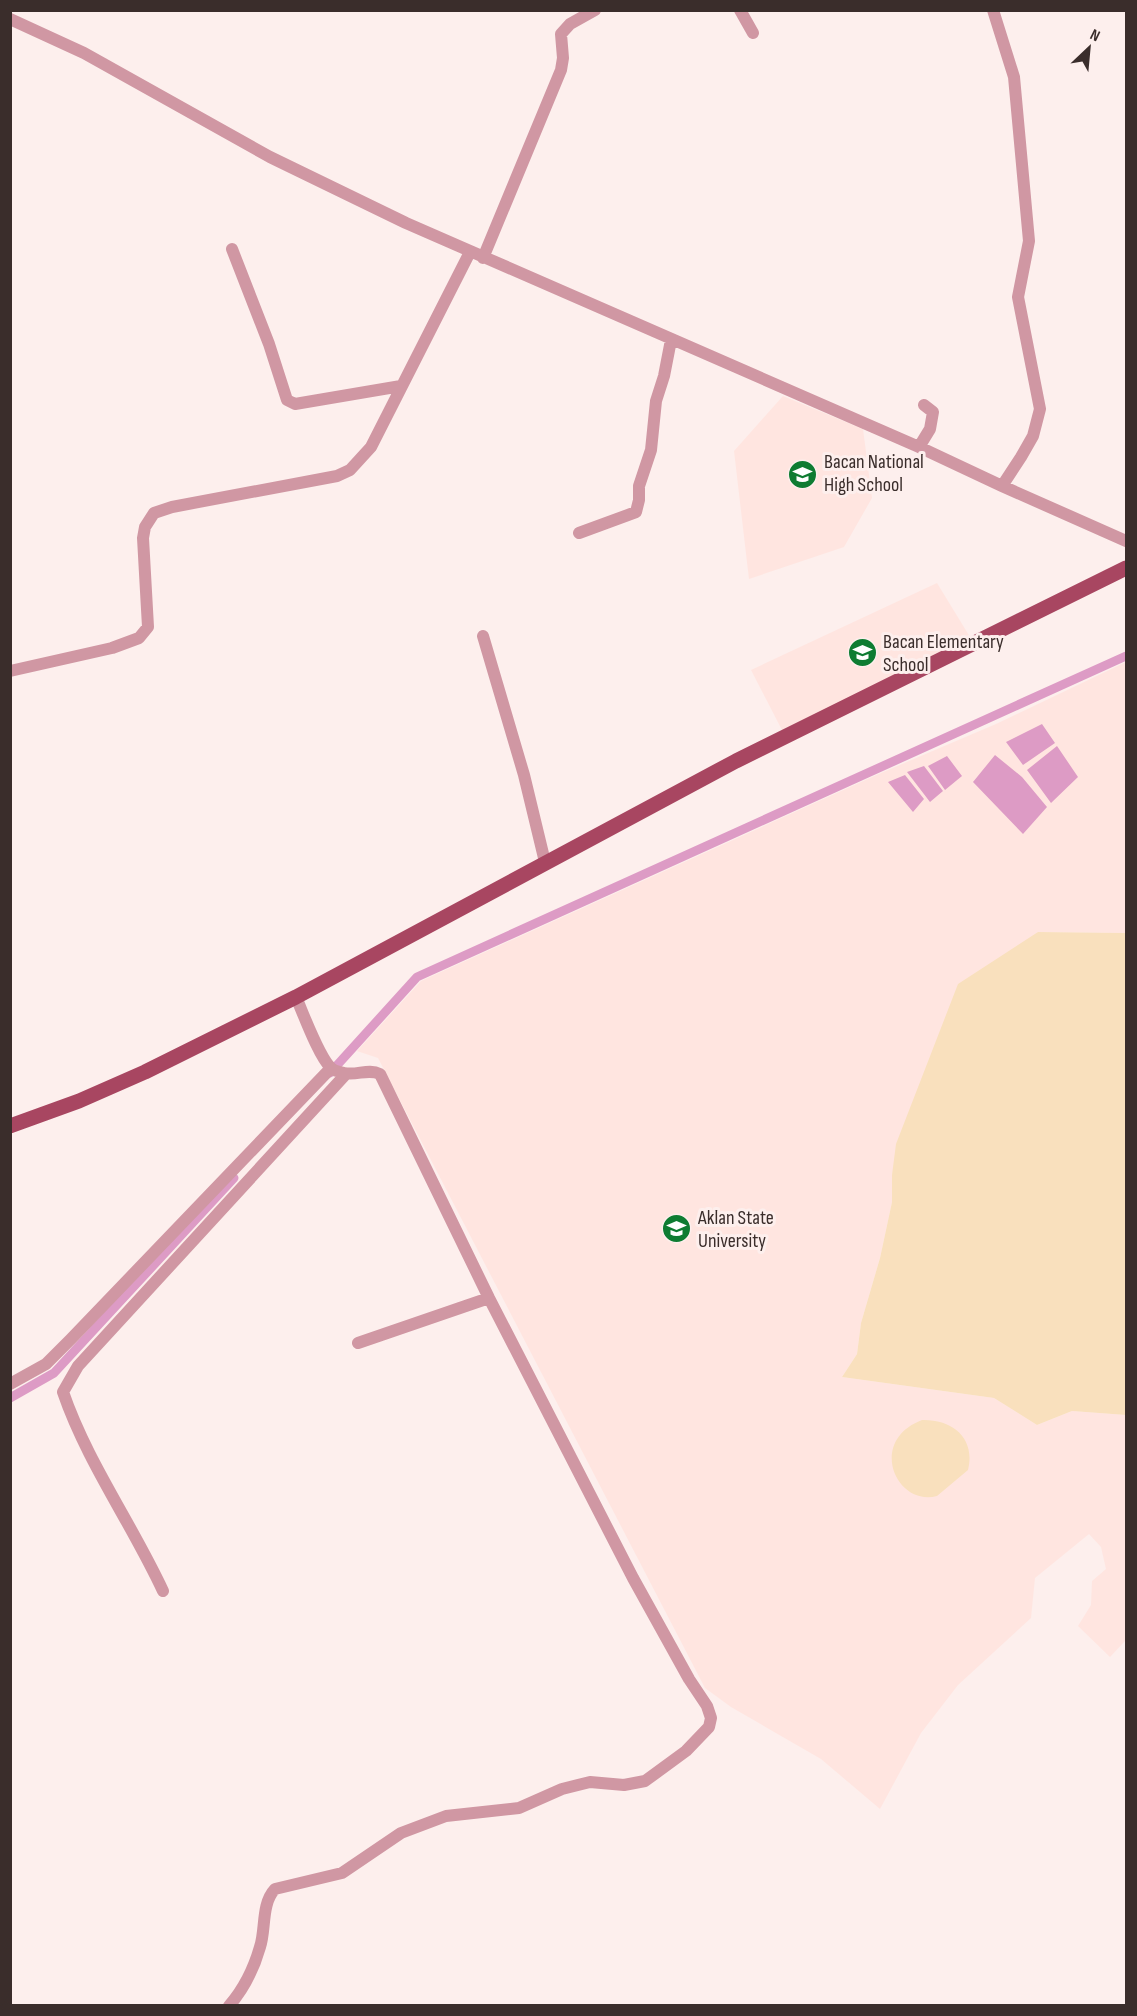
<svg xmlns="http://www.w3.org/2000/svg" width="1137" height="2016" font-family="'Sofia Sans Condensed',sans-serif">
<rect width="100%" height="100%" fill="#fdefed"/>
<path fill="#ffe5e0" d="M783 396 863 429 872 498 844 547 749 579 734 451Z
M937 583 970 637 783 732 751 670Z
M1126 662V933L1038 932 892 1175V1202L880 1258 861 1323 857 1354 842 1377 994 1398 1037 1425 1072 1411 1126 1415V1640L1110 1657 1078 1626 1091 1605 1092 1581 1106 1569 1101 1547 1089 1534 1035 1578 1031 1618 958 1685 921 1733 880 1809 821 1759 731 1707 705 1688 378 1058 357 1051 421 981 881 773 996 724Z"/>
<path fill="#f9e0bd" d="M1038 932 1126 933V1415L1072 1411 1037 1425 994 1398 842 1377 857 1354 861 1323 880 1258 892 1202V1175L896 1144 958 984Z
M922 1420C952 1419 976 1438 968 1470L937 1496C896 1507 867 1441 922 1420Z"/>
<path fill="#dd9bc5" d="M1042 724 1055 743 1023 765 1006 742Z
M1057 746 1078 777 1051 803 1027 770Z
M995 755 1022 777 1047 807 1023 834 973 782Z
M947 756 962 776 945 790 928 766Z
M924 766 943 791 930 802 907 772Z
M905 775 924 799 913 812 888 782Z"/>
<g fill="none" stroke-linecap="round" stroke-linejoin="round">
<path stroke="#dd9bc5" stroke-width="9" d="M330 1073 417 977 1126 656
M10 1398 54 1373 234 1178"/>
<path stroke="#d097a3" stroke-width="12" d="M740 10 753 33
M993 10 1014 77 1029 241 1018 297 1040 409 1033 436 1021 457 1002 486
M10 19 84 53 270 157 406 223 919 447 1002 486 1126 541
M232 249 269 344 287 400 295 404 401 386
M483 258 561 70 563 58 561 34 570 24 595 10
M919 447 930 429 933 412 924 405
M579 533 636 512 639 500V486L651 450 656 401 664 376 671 340
M483 636 524 775 545 862
M10 671 112 648 139 638 148 627 143 538 145 527 154 513 172 507 337 476 350 470 371 447 470 252
M358 1343 489 1298
M10 1384 46 1364 71 1339 331 1068
M163 1591C132 1524 87 1462 63 1392L78 1366 346 1074
M229 2006C243 1990 254 1968 260 1947 266 1929 261 1904 275 1889L342 1873 401 1833 446 1816 519 1808 562 1789 590 1782 624 1785 645 1781 686 1751 709 1727 711 1718 707 1706 689 1679 633 1578 489 1298 380 1074C368 1068 357 1076 344 1073 340 1072 334 1071 331 1068 319 1057 303 1013 296 997"/>
<path stroke="#a84661" stroke-width="15" d="M10 1126 79 1101 145 1072 296 997 736 761 1126 568"/>
</g>
<defs>
<symbol id="school-disc" viewBox="-11 -11 22 22"><circle r="9.5" fill="#0e7c32" stroke="#fdefed"/><path d="M0-5L7-2L0 1L-7-2ZM-4 1L0 2.5L4 1V4Q0 6-4 4Z" fill="#fff"/></symbol>
<symbol id="university-disc" viewBox="-11 -11 22 22"><circle r="9.5" fill="#0e7c32" stroke="#fdefed"/><path d="M0-5L7-2L0 1L-7-2ZM-4 1L0 2.5L4 1V4Q0 6-4 4Z" fill="#fff"/></symbol>
</defs>
<g fill-rule="evenodd">
<use href="#school-disc" x="786" y="458" width="33" height="33"/>
<use href="#school-disc" x="846" y="636" width="33" height="33"/>
<use href="#university-disc" x="660" y="1212" width="33" height="33"/>
</g>
<g text-anchor="middle" dominant-baseline="central" stroke-width="6" stroke-linejoin="round" paint-order="stroke">
<g font-size="20" fill="#3a2d2b" stroke="#fdefed" text-anchor="start">
<text x="824" y="462">Bacan National<tspan x="824" dy="23">High School</tspan></text>
<text x="883" y="642">Bacan Elementary<tspan x="883" dy="23">School</tspan></text>
<text x="698" y="1218">Aklan State<tspan x="698" dy="23">University</tspan></text>
</g>
</g>
<rect width="1137" height="2016" fill="none" stroke="#3a2d2b" stroke-width="24"/>
<g transform="translate(1089 48) rotate(26)" stroke="#fdefed" stroke-width="4.5" paint-order="stroke">
<path d="M0-4.5L10 22L0 15L-10 22Z" fill="#3a2d2b"/>
<text y="-9" font-size="16" font-weight="bold" text-anchor="middle" fill="#3a2d2b">N</text>
</g>
</svg>
